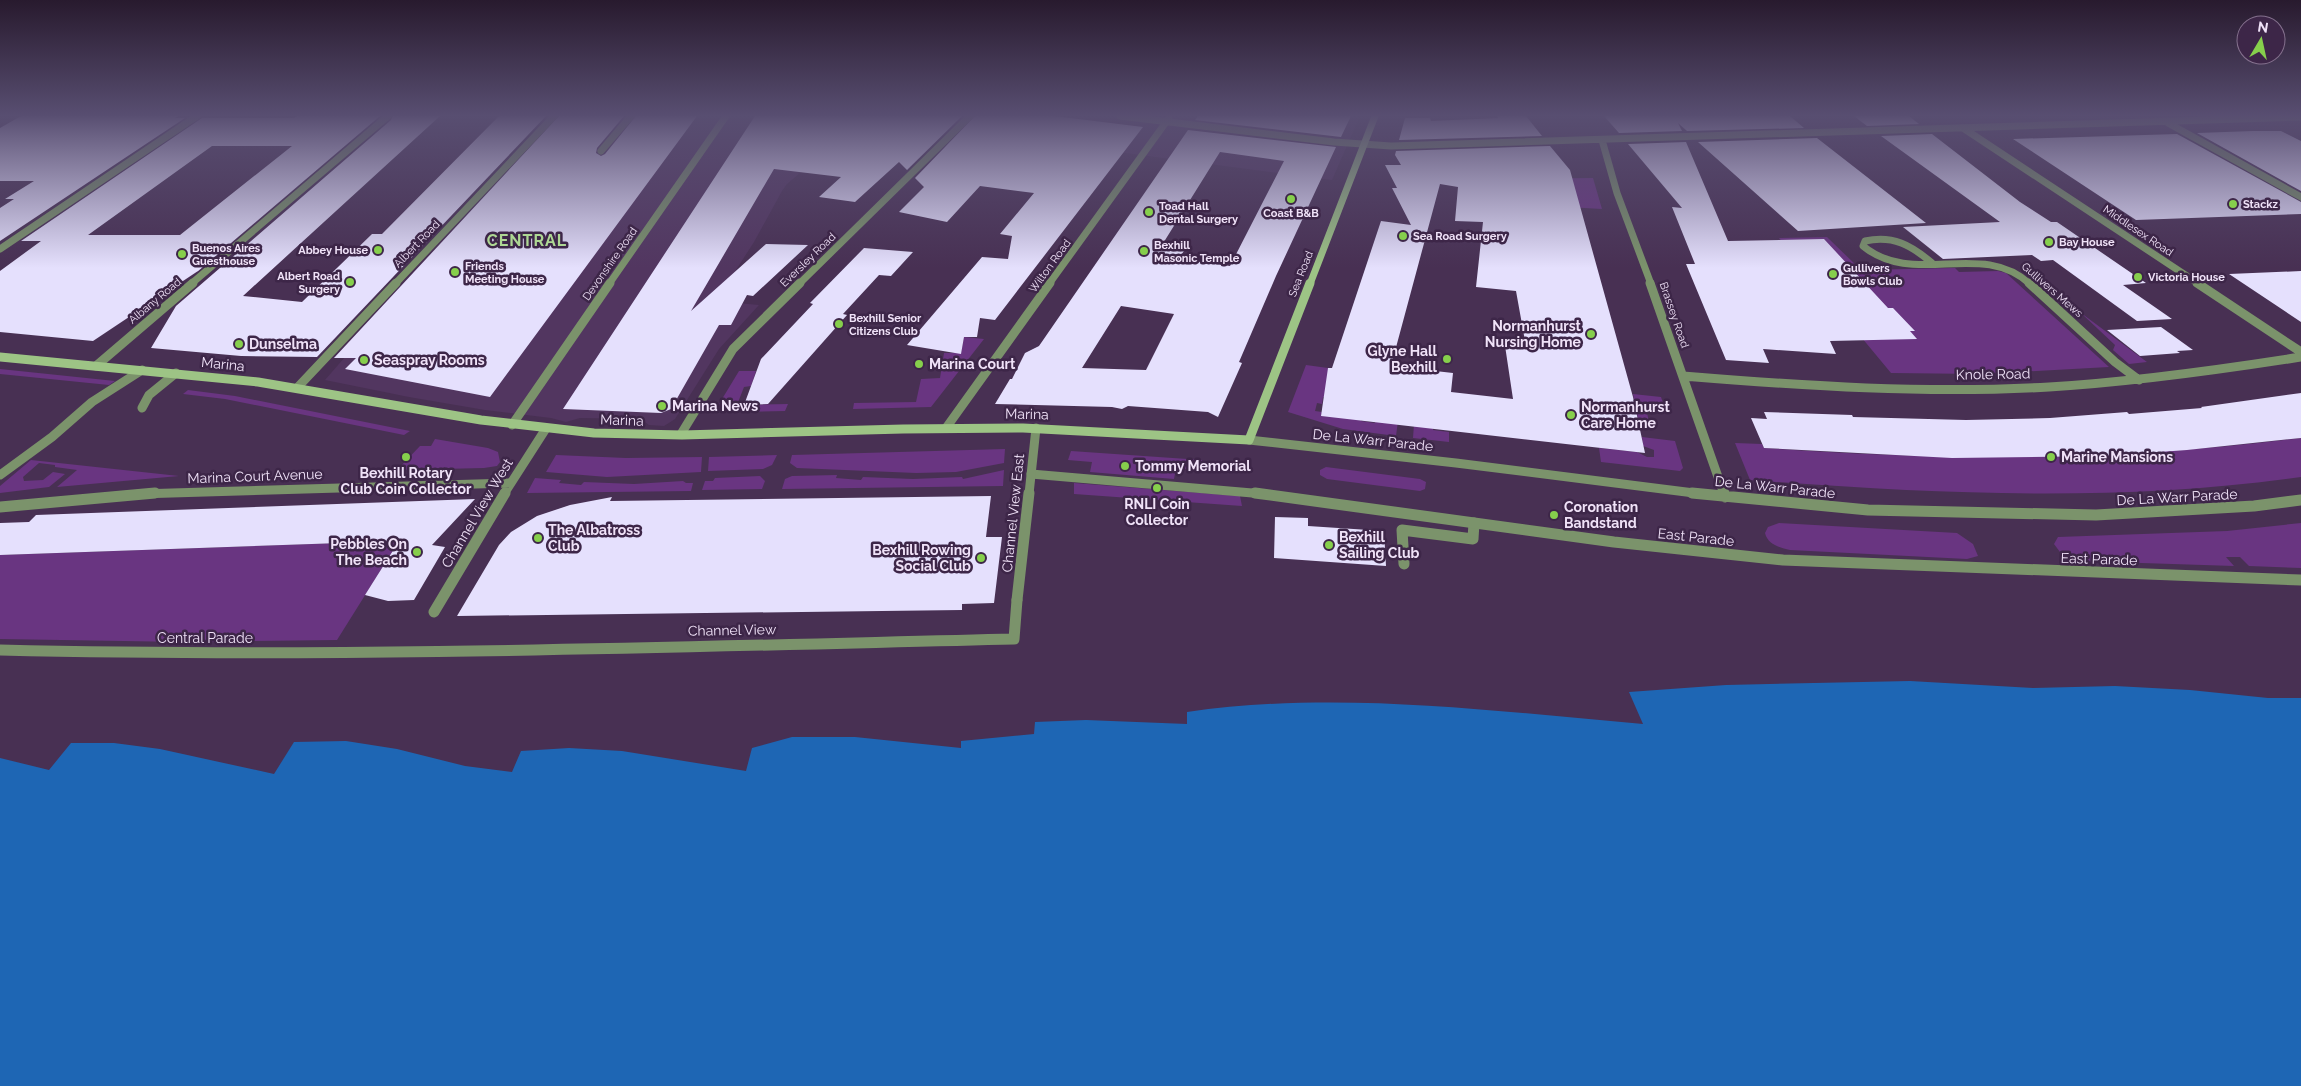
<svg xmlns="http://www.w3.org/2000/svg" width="2301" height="1086" font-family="Raleway,sans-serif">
<rect width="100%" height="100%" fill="#483053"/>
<path fill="#523660" d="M619 116H1360L1332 180 864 119 787 184 782 191 754 242 716 301 759 305 719 349 675 419 664 426 649 425 641 419 580 418 566 422 551 418 485 410 409 397 325 380 379 318Z"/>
<path fill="#693581" d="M1593 178 1602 209 1517 204 1514 179Z
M1827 237 1861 270 1955 268 1959 272 1998 271 2006 273 2109 367 1980 374 1891 373 1779 238Z
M2081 313 2147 362 2129 364 2113 350 2115 345Z
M964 337 984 339 931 407 853 409 854 403 916 402 921 379 940 378 944 353H961Z
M1306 365 1328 368V397H1323L1322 404 1317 403 1315 411 1322 412 1321 416 1361 418V421L1375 423 1376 419 1398 421 1396 436 1343 429 1288 412Z
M0 369 115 381 109 385 0 374Z
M739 371H756L751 386 744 387 737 405 788 404 785 411 735 412 719 404Z
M188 390 235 396 410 431 404 435 225 399 183 394Z
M1633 394 1661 397 1665 409 1654 408 1647 413 1651 430 1640 429Z
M1414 424 1433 426V430L1449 432V442L1413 438Z
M1642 437 1675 441 1683 468 1680 471 1601 462 1599 448 1637 452 1647 457H1654V450L1643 446Z
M2301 438V477C2118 503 1933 494 1750 480L1735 443 1762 444 1764 448C1947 461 2118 461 2301 438Z
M435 439 488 448 498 452 500 462 497 466 484 468 397 470 420 446H431Z
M1005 449 1004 463 956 472 916 473 797 468 790 463 792 455Z
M1071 451 1202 460 1200 470 1176 468 1174 479 1090 472 1092 462 1068 460Z
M556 455 626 458 702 457 701 472 607 477 546 472Z
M777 455 772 465 763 469 708 471 709 457Z
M31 460 179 476 57 487 77 470 55 467V465L39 463 23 477 24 481 43 480 53 472 65 474 49 487 0 493V486Z
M1326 467 1420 479 1426 482 1425 489 1420 491 1327 479 1320 475V470Z
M1004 470 1003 486 782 489 785 479 792 476 837 475 836 478 861 480 863 477 913 479 962 477 963 479Z
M760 476 765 481 762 489 702 490 705 481H713L715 478Z
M535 478 561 480 559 483 581 485 584 482 634 484 683 481 686 483H693L691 491 527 493Z
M1074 483 1240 496 1242 506 1074 494Z
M1779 523 1957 533 1973 544 1978 556 1967 559 1790 550C1779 547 1768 545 1765 533L1768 527Z
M2301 523V568L2249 566 2240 557H2226L2234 566 2080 561 2060 552 2054 544 2058 537 2227 531Z
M399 541 337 640 184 642 0 639V555Z"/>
<path fill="#1e66b4" d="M1910 681 2033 688 2115 686 2190 690 2268 698H2301V1086H0V758L49 770 71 743H114L160 749 274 774 294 742 346 741 397 749 465 766 512 772 521 751 569 748 622 751 746 771 752 748 792 737H855L961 748V741L1034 734 1035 722 1086 720 1187 724V712C1339 690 1491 711 1643 724L1629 692 1726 685Z"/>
<path fill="#e5e0fd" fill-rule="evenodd" d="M21 116H178L175 118H185L0 241V208L14 199H5L34 181H0V128Z
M297 116H380L197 272 198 271 93 341 0 332V271L41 241H21L202 118H294ZM212 146H292L180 235H88Z
M393 116H440L243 296 302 302 372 234H382L499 116H546L317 357 241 356 151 348 176 306 391 120Z
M559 116H624L597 148 596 153 601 156 605 154 636 116H697L490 397 345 369 356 358H334Z
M755 116H962L907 170 899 162 855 202 819 197 841 177 774 169 691 311 766 244 808 245 753 296 747 295 731 325H719L671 409 661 413 563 409Z
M975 116H1054L1143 127 995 320 980 318 977 337H964L961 354 907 345 982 257 1008 259 1012 236 1000 234 1034 193 980 186 947 222 899 212 924 187 915 178Z
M1198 116H1351L1341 137 1195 120Z
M1497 116H1526L1542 136 1399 140 1405 118H1430L1431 121 1498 118Z
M1604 116H1790L1804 128 1687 131 1678 123 1682 131 1619 133Z
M1854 116H1909L1919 124 1867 126Z
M1188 130 1336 147 1276 276 1239 362 1242 363 1218 417 1208 412 1128 406 1122 409 1112 407 995 404 1010 379H1012L1025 353 1039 346ZM1220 152 1284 161 1230 266 1179 259 1185 249 1162 245ZM1121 306 1174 314 1146 370 1082 368Z
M2253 131H2281L2301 141V191L2197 133Z
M1932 134 2020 202 2051 222H2057L2146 283 2123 285 2172 319 2137 321 2053 260 2041 261 2032 255 1943 259 1903 227 2000 222 1881 136Z
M2177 134 2301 202V214L2136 220 2013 139Z
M1817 138 1926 223 1798 231 1698 142Z
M1686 142 1728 241 1824 239 1888 308H1893L1915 331H1910L1917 339 1830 341 1836 354 1763 349 1769 363 1726 360 1686 264H1695L1672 207 1682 208 1628 144Z
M1550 146 1570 170 1633 397 1645 453 1321 416 1328 368H1332L1381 221 1411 225 1392 188H1397L1385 165H1401L1395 155 1396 151ZM1440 184 1458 187 1455 221 1483 222 1476 287 1516 291 1525 341 1504 339 1513 399 1451 392 1453 373 1391 366Z
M864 248 913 252 891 276 879 275 843 314 847 315 768 404 744 405 761 359 813 304 810 303Z
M2301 271V322L2229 274Z
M2161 327 2193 350 2177 351 2180 353 2140 356 2107 330Z
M2301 393V438L2187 450 2104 456 1952 458 1764 448 1751 418 1767 419 1764 412 1852 415 1853 417 1966 420 2050 418 2127 412 2129 414 2202 408 2201 407Z
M991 496 986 537H1002L994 603 962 604V610L457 616 499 545 511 532 537 516 570 505 612 497 610 501Z
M475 499 432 545 445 547 414 600 388 601 365 595 399 541 0 555V523L29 522 36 515Z
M1275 517 1308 518V526L1384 531 1386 566 1274 558Z"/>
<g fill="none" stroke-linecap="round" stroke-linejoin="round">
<path stroke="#7b936b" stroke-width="7" d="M601 151 631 116"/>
<path stroke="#7b936b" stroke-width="9" d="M142 408 149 395 176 373
M0 475 52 437 92 402 142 370"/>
<path stroke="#7b936b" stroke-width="11" d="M1404 564 1402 530 1473 539 1474 523"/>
<path stroke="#7b936b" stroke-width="9" d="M1031 474 1264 494"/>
<path stroke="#7b936b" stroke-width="11" d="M1255 493 1614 542 1783 560 2301 580
M0 650C338 658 676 647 1014 639L1017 600"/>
<path stroke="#7b936b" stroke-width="7" d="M1120 116 1334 142 1391 146 2301 117
M2168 123 2301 197
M1963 128 2199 284
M1602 140 1617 193 1651 284
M0 249 197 116
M1932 263C1911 245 1893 235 1865 241L1863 246C1914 288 1981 239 2030 284
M191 284 388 116
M395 284 554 116
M609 284 726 116
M799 284 970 116
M1049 284 1169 118"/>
<path stroke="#7b936b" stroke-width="9" d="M1650 283 1724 494
M2029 283 2115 362 2139 380
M2197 283 2301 352
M96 366 193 283
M1683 376C1805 386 1927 394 2049 387 2134 382 2218 370 2301 357
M297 388 396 283
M512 425 610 283
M946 428 1050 283
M681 434 733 349 800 283
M1249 440 1456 463 1702 494
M138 494 511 483
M504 494 545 430
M1029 494 1036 428"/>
<path stroke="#7b936b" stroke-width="11" d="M1692 493 1868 510 2096 515 2254 506 2301 500
M1724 493 1725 497
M0 507 155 493
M1017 600 1029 493
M434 612 505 493"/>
<path stroke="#9dc485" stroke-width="7" d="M1310 284 1375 116"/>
<path stroke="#9dc485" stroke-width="9" d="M0 357 258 382 481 420 594 433 682 435 903 429 1023 428 1249 440 1310 283"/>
</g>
<linearGradient id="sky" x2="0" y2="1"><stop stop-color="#281a2e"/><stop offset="0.43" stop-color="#584e71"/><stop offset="1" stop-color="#584e71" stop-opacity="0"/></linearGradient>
<rect width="2301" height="268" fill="url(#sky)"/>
<g fill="#86cf4c" stroke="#3d2648" stroke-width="2">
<circle cx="1291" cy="199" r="5"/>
<circle cx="2233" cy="204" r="5"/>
<circle cx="1149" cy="212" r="5"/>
<circle cx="1403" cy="236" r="5"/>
<circle cx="2049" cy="242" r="5"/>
<circle cx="378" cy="250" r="5"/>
<circle cx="1144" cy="251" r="5"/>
<circle cx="182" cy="254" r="5"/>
<circle cx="455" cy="272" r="5"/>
<circle cx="1833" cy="274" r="5"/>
<circle cx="2138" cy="277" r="5"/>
<circle cx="350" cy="282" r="5"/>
<circle cx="839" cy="324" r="5"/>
<circle cx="1591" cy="334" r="5"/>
<circle cx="239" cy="344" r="5"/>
<circle cx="1447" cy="359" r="5"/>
<circle cx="364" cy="360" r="5"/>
<circle cx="919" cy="364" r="5"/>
<circle cx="662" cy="406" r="5"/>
<circle cx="1571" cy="415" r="5"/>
<circle cx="406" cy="457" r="5"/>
<circle cx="2051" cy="457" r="5"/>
<circle cx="1125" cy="466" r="5"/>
<circle cx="1157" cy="488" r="5"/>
<circle cx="1554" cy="515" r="5"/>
<circle cx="538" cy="538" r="5"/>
<circle cx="1329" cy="545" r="5"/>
<circle cx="417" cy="552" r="5"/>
<circle cx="981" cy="558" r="5"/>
</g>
<g text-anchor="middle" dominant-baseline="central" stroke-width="5" stroke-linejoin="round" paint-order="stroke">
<g font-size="11" font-weight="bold" fill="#f0e2f8" stroke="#3d2648" text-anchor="start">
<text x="2243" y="204">Stackz</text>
<text x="1159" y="206">Toad Hall<tspan x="1159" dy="13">Dental Surgery</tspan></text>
<text x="1291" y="213" text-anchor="middle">Coast B&amp;B</text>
<text x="1413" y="236">Sea Road Surgery</text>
<text x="2059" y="242">Bay House</text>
<text x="1154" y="245">Bexhill<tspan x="1154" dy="13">Masonic Temple</tspan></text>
<text x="192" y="248">Buenos Aires<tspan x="192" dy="13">Guesthouse</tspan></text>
<text x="368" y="250" text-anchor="end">Abbey House</text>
<text x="465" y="266">Friends<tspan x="465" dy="13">Meeting House</tspan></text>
<text x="1843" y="268">Gullivers<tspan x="1843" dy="13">Bowls Club</tspan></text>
<text x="340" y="276" text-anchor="end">Albert Road<tspan x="340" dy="13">Surgery</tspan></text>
<text x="2148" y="277">Victoria House</text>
<text x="849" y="318">Bexhill Senior<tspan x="849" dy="13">Citizens Club</tspan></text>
</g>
<g font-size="11" fill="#f0e2f8" stroke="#3d2648">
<text transform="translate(2138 231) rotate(34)">Middlesex Road</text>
<text transform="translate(417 244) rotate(-46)">Albert Road</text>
<text transform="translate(808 260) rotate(-44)">Eversley Road</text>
<text transform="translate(610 264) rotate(-55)">Devonshire Road</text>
<text transform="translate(1050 266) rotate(-54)">Wilton Road</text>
<text transform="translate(1301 274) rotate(-68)">Sea Road</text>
<text transform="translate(2052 290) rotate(41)">Gullivers Mews</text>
<text transform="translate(155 301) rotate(-40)">Albany Road</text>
<text transform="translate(1674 315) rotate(71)">Brassey Road</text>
</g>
<g font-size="14" font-weight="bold" fill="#f0e2f8" stroke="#3d2648" text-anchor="start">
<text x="1581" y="326" text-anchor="end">Normanhurst<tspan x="1581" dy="16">Nursing Home</tspan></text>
<text x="249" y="344">Dunselma</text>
<text x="1437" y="351" text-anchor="end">Glyne Hall<tspan x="1437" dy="16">Bexhill</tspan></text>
<text x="374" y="360">Seaspray Rooms</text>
<text x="929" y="364">Marina Court</text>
<text x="672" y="406">Marina News</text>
<text x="1581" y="407">Normanhurst<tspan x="1581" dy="16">Care Home</tspan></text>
<text x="2061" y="457">Marine Mansions</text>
<text x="1135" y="466">Tommy Memorial</text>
<text x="406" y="473" text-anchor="middle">Bexhill Rotary<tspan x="406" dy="16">Club Coin Collector</tspan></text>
<text x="1157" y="504" text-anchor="middle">RNLI Coin<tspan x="1157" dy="16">Collector</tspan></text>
<text x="1564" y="507">Coronation<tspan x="1564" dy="16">Bandstand</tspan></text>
<text x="548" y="530">The Albatross<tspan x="548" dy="16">Club</tspan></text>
<text x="1339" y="537">Bexhill<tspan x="1339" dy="16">Sailing Club</tspan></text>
<text x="407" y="544" text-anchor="end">Pebbles On<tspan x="407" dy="16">The Beach</tspan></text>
<text x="971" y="550" text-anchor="end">Bexhill Rowing<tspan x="971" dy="16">Social Club</tspan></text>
</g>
<g font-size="14" fill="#f0e2f8" stroke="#3d2648">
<text transform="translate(223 364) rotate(6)">Marina</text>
<text transform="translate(1993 374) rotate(-1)">Knole Road</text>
<text transform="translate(1027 414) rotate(1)">Marina</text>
<text transform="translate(622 420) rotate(2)">Marina</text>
<text transform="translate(1373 440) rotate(6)">De La Warr Parade</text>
<text transform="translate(255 476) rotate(-2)">Marina Court Avenue</text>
<text transform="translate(1775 487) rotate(6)">De La Warr Parade</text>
<text transform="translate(2177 497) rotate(-3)">De La Warr Parade</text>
<text transform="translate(477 513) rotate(-59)">Channel View West</text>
<text transform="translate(1013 513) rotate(-84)">Channel View East</text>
<text transform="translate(1696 537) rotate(6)">East Parade</text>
<text transform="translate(2099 559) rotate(2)">East Parade</text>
<text transform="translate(732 630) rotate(-1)">Channel View</text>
<text x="205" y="638">Central Parade</text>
</g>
<g font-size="16" font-weight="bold" letter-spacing="1" fill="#aed794" stroke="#3d2648">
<text x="527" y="240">CENTRAL</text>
</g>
</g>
<g transform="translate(2261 40) rotate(9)"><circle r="24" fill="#3d2648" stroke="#85718e"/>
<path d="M0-4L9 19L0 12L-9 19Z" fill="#86cf4c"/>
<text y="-8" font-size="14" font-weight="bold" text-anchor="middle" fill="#f0e2f8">N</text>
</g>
</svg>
